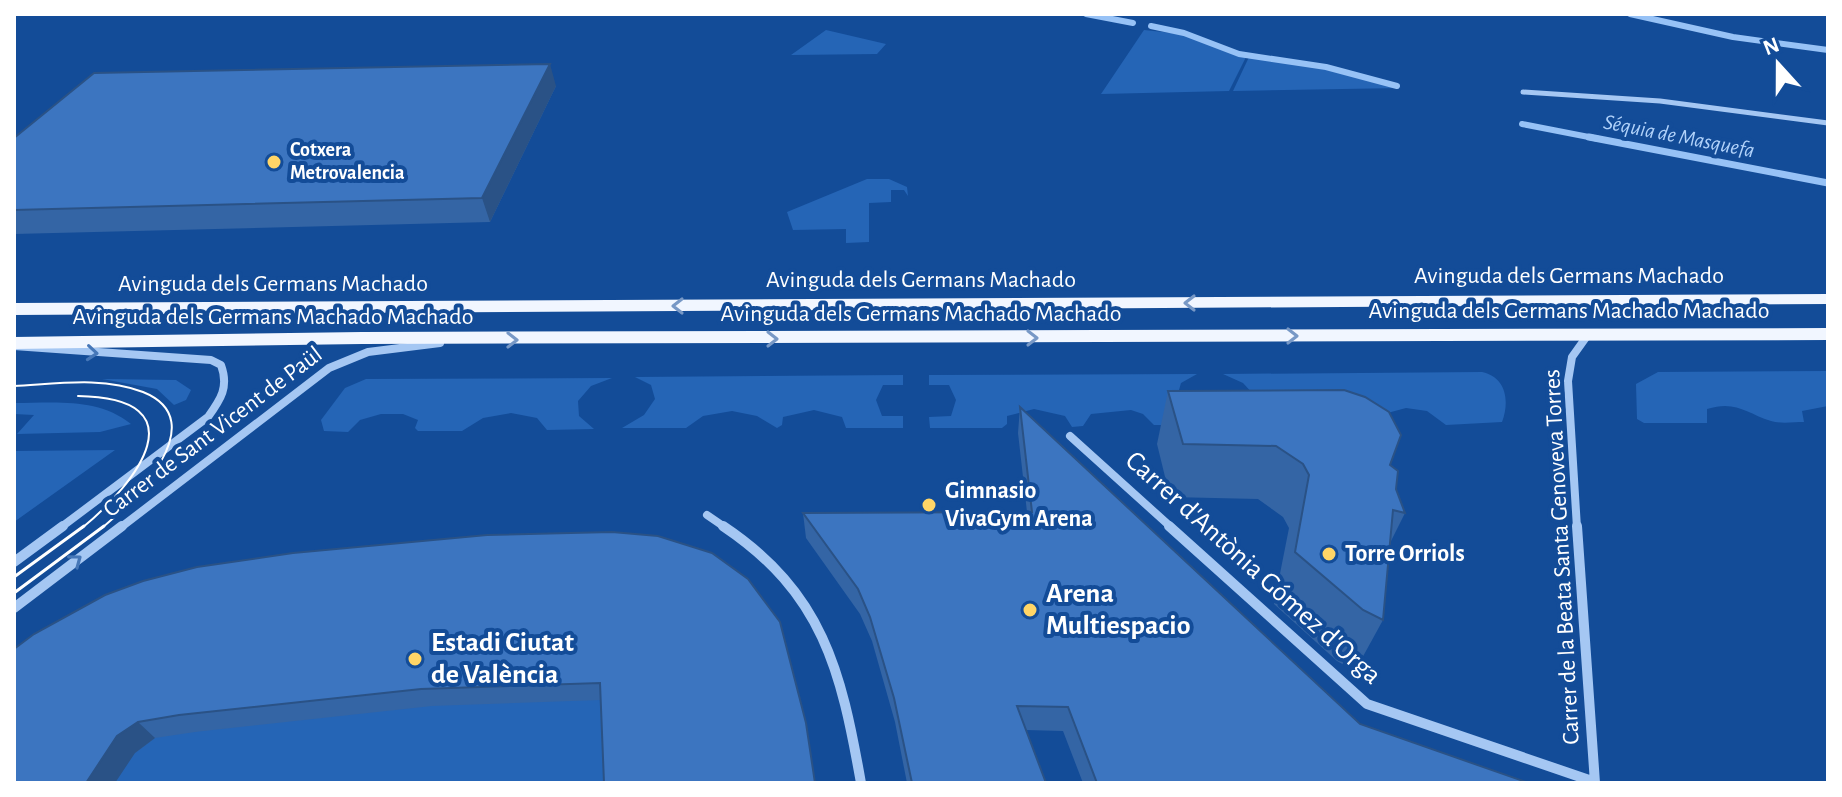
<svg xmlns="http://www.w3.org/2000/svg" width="1842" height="797" font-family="'Alegreya Sans',sans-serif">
<rect width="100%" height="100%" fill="#134c98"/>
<path fill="#2565b6" d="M826 30 886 44 877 54 791 55Z
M1144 30 1182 34 1246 57 1229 91 1101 94Z
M1249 57 1312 66 1401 88 1233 91Z
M867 179H889L907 187 908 196 904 190H891V202L869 203V242L846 243V229L793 230 787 212Z
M1828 371V406L1802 411 1804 422C1794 422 1780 424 1771 421 1746 413 1736 400 1707 409V423H1644L1637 419 1636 384 1658 372Z
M1482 372C1506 377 1510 401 1502 422L1446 425 1427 411 1406 408 1380 415 1256 397 1243 383 1223 374Z
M1197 374 1181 383 1177 397 1211 425H1154L1143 414 1131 410 1091 414 1083 426 1072 427 1065 416 1034 409 1007 416V424L1002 428H930L929 417 951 416 956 400 949 385H929V375Z
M903 375V385H883L876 400 882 416H903V428H846L842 417 814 410 783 417 782 425 777 428 757 416 732 411 703 416 686 428H622L644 415 655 399 651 385 635 377Z
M612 378 591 386 578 401 579 416 594 429 547 430 537 418 511 413 483 418 462 431H418L415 428 418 420 403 414H381L360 420 348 432 324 431 321 420 345 388 366 379Z
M102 379 176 380 191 390 186 400 174 405 157 389Z
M14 403C54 403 98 397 131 424L100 432 17 434 34 415 14 414Z
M115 450 14 522V451Z
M785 646 815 783H14V679Z"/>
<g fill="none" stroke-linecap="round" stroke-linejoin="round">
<path stroke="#97c2f6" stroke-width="6" d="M1086 14 1133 23
M1630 14 1733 37 1828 50
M1151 26 1184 33 1239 54 1326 67 1397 86
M1522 124 1599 139"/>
<path stroke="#97c2f6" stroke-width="7" d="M1589 137 1828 183"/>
<path stroke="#a5c7f3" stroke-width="5" d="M1523 92 1660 101 1828 123"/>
<path stroke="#a5c7f3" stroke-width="8" d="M14 346 211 360 221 365C229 387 221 399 208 417L60 528
M1070 436 1172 528
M707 515 726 528
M120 528 329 368 368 352 440 343
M1577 528 1568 381 1572 357 1587 336"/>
<path stroke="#a5c7f3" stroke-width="10" d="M723 526C823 593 841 670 861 783
M1169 526 1367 704 1595 782
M1577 526 1595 783
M14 562 63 526
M14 608 122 526"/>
<path fill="#f1f6ff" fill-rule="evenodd" d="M1828 294V304L14 315V303Z
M1828 328V340L362 344 14 349V337L362 332Z"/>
<path stroke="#fff" stroke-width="2" d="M14 386C55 384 103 376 143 392 215 421 133 502 102 528
M78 396C202 398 137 483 82 528"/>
<path stroke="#fff" stroke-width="3" d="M14 577 84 526
M14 593 104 526"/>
</g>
<path fill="#3465a5" d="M556 86 490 222 14 234V138Z
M1168 391 1390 465 1396 489 1405 513 1390 543 1383 620 1355 671 1337 661 1274 604 1289 528 1283 517 1258 499 1170 497 1157 444Z
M1020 407 1360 724 1529 783H1083L1063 731 1026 730 1046 783H907L895 722 872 641 860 614 806 538 803 513 1027 512 1018 433Z
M612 532 601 700 432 706 195 732 155 738 135 753 14 649Z"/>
<path fill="#2a5286" d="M550 64 556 86 490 222 482 198Z
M138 722 155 738 135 753 115 783H86L117 736Z"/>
<path fill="#3c75c0" stroke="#2a5286" stroke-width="2" d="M550 64 482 198 14 210V138L94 73Z
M1344 390 1365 397 1389 412 1401 435 1390 465 1398 471 1396 489 1405 513 1393 510 1383 620 1363 610 1295 552 1309 475 1303 464 1276 446 1183 444 1168 391Z
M1020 407 1360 724 1529 783H1097L1068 707 1017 706 1046 783H912L894 698 870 617 858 589 803 513 1032 512Z
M612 532 658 536 712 553 748 579 780 622 806 723 815 783H604L600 683 421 689 179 715 138 722 117 736 86 783H14V649L34 634 105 595 143 581 197 567 293 553 487 535Z"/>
<defs><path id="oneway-chevron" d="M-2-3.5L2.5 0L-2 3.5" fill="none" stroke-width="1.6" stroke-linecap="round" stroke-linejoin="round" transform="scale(2)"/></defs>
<g stroke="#7798c6">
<use href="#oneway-chevron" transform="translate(1190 303) rotate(180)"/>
<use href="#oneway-chevron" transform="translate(678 306) rotate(180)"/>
<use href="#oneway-chevron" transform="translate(1292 336)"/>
<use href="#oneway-chevron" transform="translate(1032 338)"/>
<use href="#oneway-chevron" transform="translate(772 339)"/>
<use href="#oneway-chevron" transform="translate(512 340)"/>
</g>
<g stroke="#4677b8">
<use href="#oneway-chevron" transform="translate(92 353) rotate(5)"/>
<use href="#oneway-chevron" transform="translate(76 560) rotate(-37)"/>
</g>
<g fill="#ffd567" stroke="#134c98" stroke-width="3">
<circle cx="274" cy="162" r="8"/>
<circle cx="929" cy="505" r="8"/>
<circle cx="1329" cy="554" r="8"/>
<circle cx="1030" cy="610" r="8"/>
<circle cx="415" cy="659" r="8"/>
</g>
<g text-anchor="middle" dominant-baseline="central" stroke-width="8" stroke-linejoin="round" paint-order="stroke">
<g font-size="20" font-weight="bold" fill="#fff" stroke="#134c98" text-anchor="start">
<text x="290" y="150">Cotxera<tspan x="290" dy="23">Metrovalencia</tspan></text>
</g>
<g font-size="22" font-style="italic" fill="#b1d2fa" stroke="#134c98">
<text transform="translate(1679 136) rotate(11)">Séquia de Masquefa</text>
</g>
<g font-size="24" fill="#fff" stroke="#134c98">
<text x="1569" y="276">Avinguda dels Germans Machado</text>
<text x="921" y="280">Avinguda dels Germans Machado</text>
<text x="273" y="284">Avinguda dels Germans Machado</text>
<text x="1569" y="311">Avinguda dels Germans Machado Machado</text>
<text x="921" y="314">Avinguda dels Germans Machado Machado</text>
<text x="273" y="317">Avinguda dels Germans Machado Machado</text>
<text transform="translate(213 432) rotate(-37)">Carrer de Sant Vicent de Paül</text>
<text transform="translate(1562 557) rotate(-93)">Carrer de la Beata Santa Genoveva Torres</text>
</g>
<g font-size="24" font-weight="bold" fill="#fff" stroke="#134c98" text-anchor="start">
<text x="945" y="491">Gimnasio<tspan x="945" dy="28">VivaGym Arena</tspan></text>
<text x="1345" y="554">Torre Orriols</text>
</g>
<g font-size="28" fill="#fff" stroke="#134c98">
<text transform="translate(1253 568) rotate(42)">Carrer d'Antònia Gómez d'Orga</text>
</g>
<g font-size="28" font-weight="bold" fill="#fff" stroke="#134c98" text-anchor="start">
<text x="1046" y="594">Arena<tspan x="1046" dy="32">Multiespacio</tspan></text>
<text x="431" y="643">Estadi Ciutat<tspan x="431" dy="32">de València</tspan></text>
</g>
</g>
<rect width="1842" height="797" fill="none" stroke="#ffffff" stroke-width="32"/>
<g transform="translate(1778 64) rotate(339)" stroke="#134c98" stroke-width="6" paint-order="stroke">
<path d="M0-6L14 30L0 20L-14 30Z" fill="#ffffff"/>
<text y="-12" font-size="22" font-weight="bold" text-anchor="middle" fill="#ffffff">N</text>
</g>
</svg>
